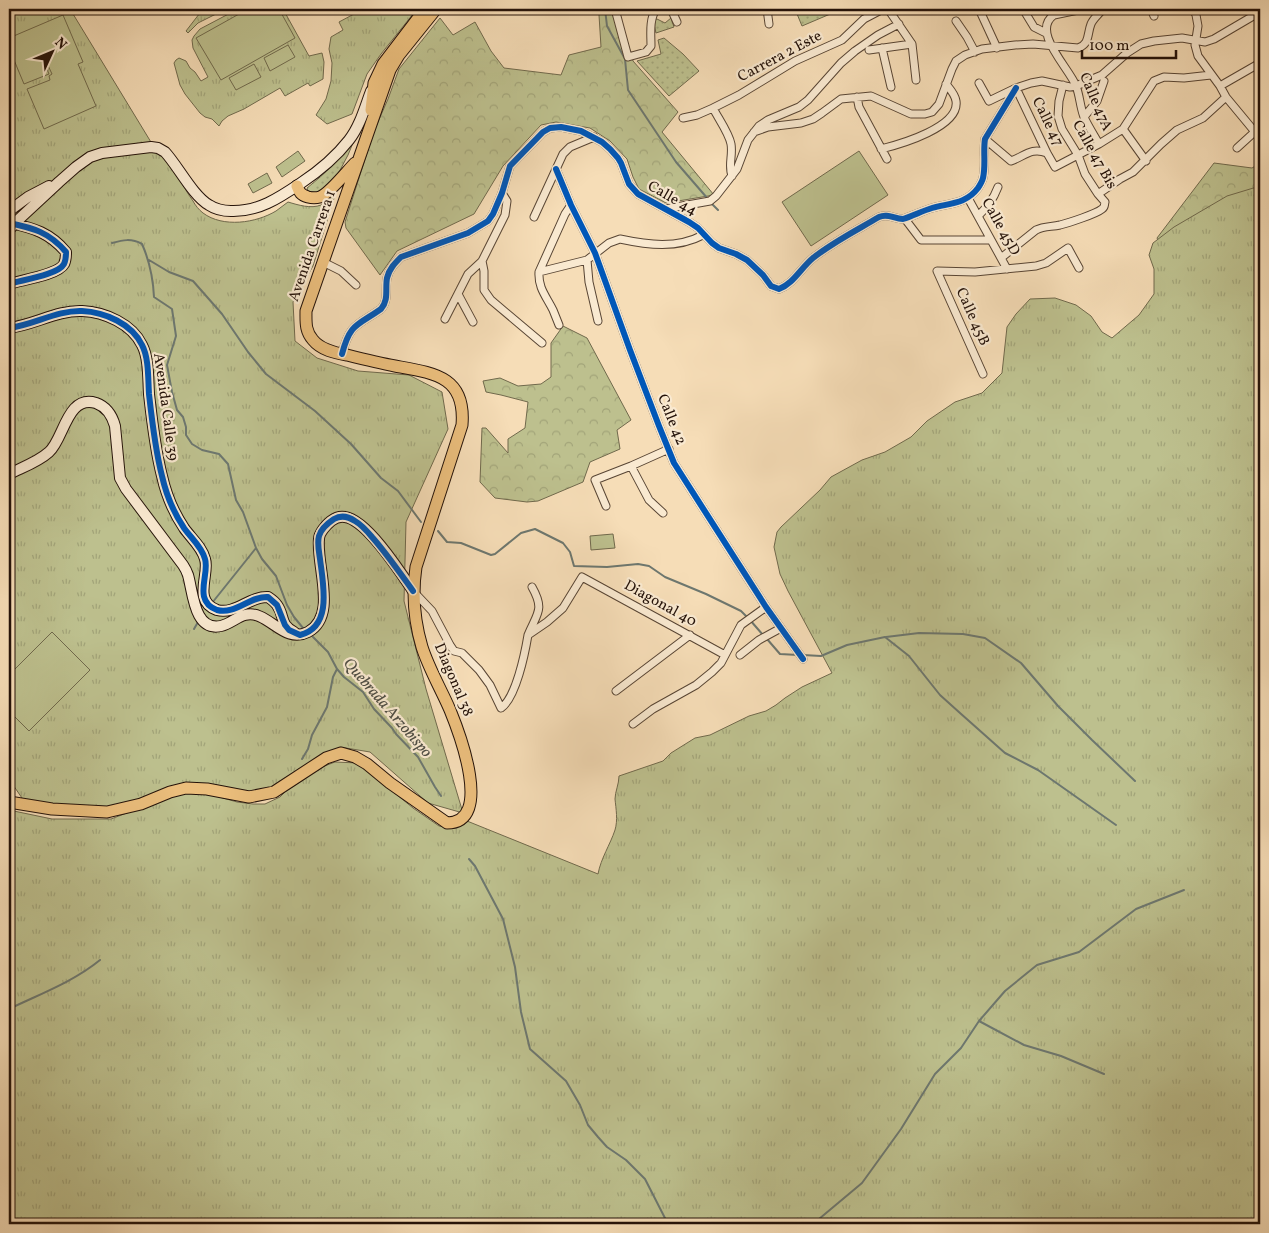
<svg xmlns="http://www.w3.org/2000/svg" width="1269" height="1233" font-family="Vollkorn,serif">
<defs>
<pattern id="grass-dots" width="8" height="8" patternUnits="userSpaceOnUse" patternTransform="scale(1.25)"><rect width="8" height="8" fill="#bdc08e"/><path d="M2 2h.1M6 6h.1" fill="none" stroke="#a2a479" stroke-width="1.8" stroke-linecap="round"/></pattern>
<pattern id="forest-crowns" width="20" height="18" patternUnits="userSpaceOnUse" patternTransform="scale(1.25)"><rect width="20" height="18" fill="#bdc08e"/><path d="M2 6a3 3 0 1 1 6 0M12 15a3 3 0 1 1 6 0" fill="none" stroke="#a2a479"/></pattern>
<pattern id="park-tufts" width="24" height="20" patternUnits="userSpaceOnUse" patternTransform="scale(1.25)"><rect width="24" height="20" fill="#bdc08e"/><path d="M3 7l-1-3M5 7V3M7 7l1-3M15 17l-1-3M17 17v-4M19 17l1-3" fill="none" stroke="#a2a479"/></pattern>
</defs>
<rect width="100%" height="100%" fill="#f6ddb7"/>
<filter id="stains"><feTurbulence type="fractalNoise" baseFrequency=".004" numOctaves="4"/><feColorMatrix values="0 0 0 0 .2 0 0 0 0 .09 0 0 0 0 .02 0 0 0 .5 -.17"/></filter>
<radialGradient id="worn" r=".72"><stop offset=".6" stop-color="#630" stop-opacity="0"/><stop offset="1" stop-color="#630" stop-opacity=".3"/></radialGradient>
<path fill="url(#grass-dots)" stroke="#70694c" d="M795 9H842L802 26Z
M671 18 674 27 656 33 653 20 657 19 665 23Z
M664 38 683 54 699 71 669 96 637 61 661 54 658 40Z
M355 138 348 155 338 174 333 181 317 193 308 191 307 188C327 172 339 160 355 138Z"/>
<path fill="url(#forest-crowns)" stroke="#70694c" d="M597 9H618L633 61 678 112 662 132 714 195 666 203 639 189 633 177 627 159 610 141 590 128 556 122 541 125 503 166 474 214 397 251 380 275 346 228 345 222 374 131 388 99 399 69 440 18 453 35 475 22 491 51 504 68 561 75 569 55 601 47 599 15Z
M1214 163 1252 168 1260 163V418L1187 307 1157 238Z
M563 326 587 338 631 420 617 430 620 449 590 462 583 482 538 501 527 502 495 498 480 482 482 428H486L508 453V439L525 428 528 402 501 395 486 392 483 381 500 378 518 386 541 384 551 377V343Z"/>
<path fill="url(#park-tufts)" stroke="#70694c" d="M9 9H70L157 152C174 163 181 185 193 201 195 205 199 210 203 213 223 228 256 223 276 211 280 208 284 205 288 202 298 205 311 209 321 205 326 203 330 198 335 195L313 266 293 302 295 341 317 358 358 371 409 375 442 392 448 429 406 522 404 601 426 689 463 813 428 803 370 752 340 747 284 781 265 792 245 794 208 786 111 810 24 801 9 779Z
M203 9H226L198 23 188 33 186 31Z
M238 9H283L309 56 322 53 324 62 323 79 310 86 308 83 285 96 280 88 244 109 228 116 222 121 219 126 212 119 205 117 200 113 185 94 180 85 174 63 176 60 179 58 186 61 190 68 195 72 201 81 208 77 193 48 192 40 194 36 200 29Z
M351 9H375L377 13 383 9H417L381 54 367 74 352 114 327 124 316 115 326 99 331 81 332 63 329 49 331 37 343 30 339 22 354 14Z
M1260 186V1224H9V810L52 819H111L184 791 216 796 237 802 253 804H265L280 797 286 791 322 767 335 762 358 763 413 808 439 826 455 828 467 821 598 874C601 858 610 845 615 830 618 820 616 809 615 799 615 792 619 784 619 776L663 761 671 753 695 738 710 735 749 716 766 711 776 705 785 698 802 687 832 673 788 591 780 574 774 547 777 532 781 527 820 490 831 477 862 460 885 452 911 437 927 421 955 402 982 393 1002 373 1007 327 1016 314 1030 299 1055 298 1076 305 1091 316 1102 332 1112 338 1139 315 1154 294V269L1149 255 1153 243 1174 227 1227 196Z"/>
<path fill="#bdc08e" stroke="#70694c" d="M248 9H279L295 38 221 80 196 38Z
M63 15 83 62 78 64 96 106 44 129 27 89 50 80 49 76 52 74 45 59 43 60 49 74 24 84 9 48V38Z
M288 45 295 57 270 71 264 58Z
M254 64 261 77 236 90 229 78Z
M298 151 305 161 282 177 276 167Z
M859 151 888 195 811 246 782 202Z
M267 173 272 183 253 193 248 184Z
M613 534 615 548 591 550 590 536Z
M52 632 90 670 29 731 9 711V675Z"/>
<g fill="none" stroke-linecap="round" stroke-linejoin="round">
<path stroke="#6d776f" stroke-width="2" d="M605 9 607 26 625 59 628 90 676 162 708 199
M9 168 12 171
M711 203 718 210
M112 243C123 240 131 238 142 244 150 262 153 277 154 297L172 309 176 336 167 365 172 392 177 410 183 417 186 427V435L192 444 202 450 219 454 228 464 236 500 243 512 256 548 262 559 276 576 287 605 294 617 303 628
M149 260 169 272 193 281 222 314 248 352 266 374 315 411 351 444 381 478 398 491 421 522
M438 531 447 542 461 543 491 555 495 554 521 533 535 529 563 543 570 552 574 566 607 567 638 564 649 566 665 577 706 594 741 611 747 617
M212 603 256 548
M750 620 763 635
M194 629 198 622
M313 637 328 652 337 669 344 677 363 692 374 709 392 728 396 734 418 757 435 787 441 796
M886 637 919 633 963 634 985 638 1021 663 1058 706 1092 740 1135 781
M767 639 780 654 798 655
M803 655 821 656 847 645 885 637 909 656 940 695 960 713 1005 753 1038 770 1116 825
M302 759 308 749 312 735 327 707 333 677 337 669
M469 859 475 866 503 919 515 967 521 1012 530 1049 566 1081 580 1105 588 1125 598 1137 607 1147 626 1160 645 1179 668 1224
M9 1009C40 994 73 982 100 960
M979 1021 1024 1045 1061 1056 1104 1074
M813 1224 862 1183 901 1129 935 1074 961 1048 979 1021 1005 991 1037 965 1079 952 1136 909 1184 890"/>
<defs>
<path id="street" d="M615 9 628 57 646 52 651 46C651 34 649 20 656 9
M671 9 677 22
M767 9 769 24
M888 9 912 44 916 80
M979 9 997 48
M1023 9 1034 27 1046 33
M1151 9 1154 16
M1193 9 1196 15 1198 26 1195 45 1198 56 1220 86 1226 97 1255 132
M956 21 967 37 975 52
M882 48 891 87
M869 50 912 44
M979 83 989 101 1016 88 1031 83 1042 81 1070 87 1076 86 1102 75 1127 53 1141 44 1154 41 1182 38 1205 42 1214 39 1260 12
M1220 86 1260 63
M1016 88 1047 153 1055 167 1099 144 1123 129 1154 81 1164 77 1184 78 1211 75
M857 97 859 107 887 159
M713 108C718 118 729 133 731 144 733 155 728 166 732 176
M1084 117 1097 101 1104 81
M683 118 697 115 713 108 739 95 795 61 842 40 864 19 883 9
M1123 129 1146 161
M754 132 768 127 801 123 813 119 822 113 841 99 871 96 911 114H925L932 112 939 104 952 69 956 61 965 55 982 49 1015 45 1033 44 1078 48C1090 44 1087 34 1091 24 1093 19 1098 15 1101 11
M985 139 1011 161C1025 156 1031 147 1047 153
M1099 144C1094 135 1088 126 1084 117 1080 107 1080 96 1076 86 1070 69 1030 31 1054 15L1083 9 1101 11 1107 9
M1237 148 1260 127
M881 149C901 144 960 127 956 101 955 94 950 89 946 84
M556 169 571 205 595 253 630 350 659 426 674 463 766 607 803 659
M1098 194 1120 179 1133 172 1161 144 1177 130 1203 118 1226 97
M968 198 1007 269
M665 209 710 201 716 196 737 169 748 140 759 126 768 120 799 107 808 100 841 63 855 51 878 35 899 24
M978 216C988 206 993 200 998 187
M534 217 563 154 570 147 594 137
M905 219 921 240H991
M1001 258 1036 230C1044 226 1051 227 1060 225 1068 223 1096 214 1102 209 1105 207 1104 206 1105 202L1098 194 1085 174 1078 155 1062 129 1058 116 1059 101 1063 85
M587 260 589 282 598 321
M482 261 484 271V290L491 300 542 343
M323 262 341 271 356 285
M539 272 587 260 609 243 620 239C648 245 677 249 703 235
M458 294 473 322
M445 319 468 274 482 261 505 215 507 201 502 193
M559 325C557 320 555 315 553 310 546 296 538 288 539 272L565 214 571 205
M342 354C350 323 357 326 381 309 389 300 385 289 387 278 389 269 395 263 401 257L468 233 488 221 493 214 502 193 510 166 543 132 550 128 561 127 581 131 602 142 610 149 618 158 621 163 629 184 638 194 689 222 698 228 712 243 719 248 736 254 747 260 763 275 771 286 779 289C793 284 801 268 813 258 833 242 857 230 879 217 888 213 894 219 903 219 913 216 922 211 932 208 950 203 966 204 978 188 980 185 982 182 983 178 986 165 983 151 985 139L1016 88
M983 374 937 271 975 272 1036 266 1046 263 1068 248 1079 268
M631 466 649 500 663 513
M606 506 595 480 631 466 669 449
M414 592 432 611 450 645 454 651 462 653 479 670 490 685 501 708C516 698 525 653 528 635L547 622 563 608 582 577 725 655
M528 635C537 613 545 610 532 587
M740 655 759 640 781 628
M616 691 690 635
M633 724 653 709 696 685 712 672 721 663 741 625 766 607"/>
<path id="secondary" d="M9 211 28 197 49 186
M17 221 59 182 76 167 90 157 102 153 151 147 158 148 165 152C178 166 193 196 209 205 215 209 223 211 231 211 258 212 279 198 301 183 319 171 335 158 349 140 360 126 365 107 371 91
M9 284C21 280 58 275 64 264 66 260 66 256 66 252 50 233 34 228 10 223
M9 328C34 325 57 310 82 311 105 312 132 324 142 345 149 358 148 379 149 394 152 421 155 449 162 476 166 494 174 513 184 528 191 538 202 547 205 559 210 574 192 601 217 610 235 615 250 596 268 597 271 599 275 602 277 605 285 616 279 624 294 632
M9 474C23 467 38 462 49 452 64 439 67 394 96 403 107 407 112 415 115 426L120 478 126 489 183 565C185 568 187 572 188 575 193 592 194 632 221 626 230 624 237 617 245 615 268 609 283 645 308 632 338 616 316 566 319 539 319 533 326 525 331 521 335 518 340 516 345 517 367 520 401 573 413 591"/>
<path id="primary" d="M371 110 374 83 383 64 425 9
M297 186C299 192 301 195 308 197 312 198 316 198 320 197 330 193 347 171 355 163
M9 802 52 809 107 812 141 804 170 792 186 788 207 789 249 797 274 792 326 758 341 753 355 757 367 764 390 783 447 823C494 823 459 732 450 710 441 689 429 669 422 647 414 620 412 594 416 567L462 425C466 376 434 373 395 366 379 363 363 359 347 355 335 353 321 350 313 340 305 331 306 322 306 311L369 130 390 70 399 55 436 9"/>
</defs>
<use href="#street" stroke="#584534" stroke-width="9"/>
<use href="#secondary" stroke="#241209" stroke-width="12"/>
<use href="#primary" stroke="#241209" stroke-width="13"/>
<use href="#street" stroke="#f9e9d0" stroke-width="7"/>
<use href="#secondary" stroke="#f9e9d0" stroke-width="10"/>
<use href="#primary" stroke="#ebbe7c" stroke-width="11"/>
<defs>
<path id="secondary-bridge" d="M9 230 17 221"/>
</defs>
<use href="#secondary-bridge" stroke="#241209" stroke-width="12" stroke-linecap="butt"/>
<use href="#secondary-bridge" stroke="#f9e9d0" stroke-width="10"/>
<defs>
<path id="cycleway" d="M556 169 571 205 595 253 630 350 659 426 674 463 766 607 803 659
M9 223C33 228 49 232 66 252 66 256 66 260 64 264 58 275 21 280 9 284
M9 328C34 325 57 310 82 311 105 312 132 324 142 345 149 358 148 379 149 394 152 421 155 449 162 476 166 494 174 513 184 528 191 538 202 547 205 559 210 574 192 601 217 610 235 615 250 596 268 597L277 605 285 625 289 630 300 635C333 627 323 584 320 559 319 552 317 543 319 536 321 529 328 523 334 519 341 515 349 517 355 521 362 525 367 531 372 537 387 554 400 573 413 591
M342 354C350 323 357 326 381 309 389 300 385 289 387 278 389 269 395 263 401 257L468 233 488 221 493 214 502 193 510 166 543 132 550 128 561 127 581 131 602 142 610 149 618 158 621 163 629 184 638 194 689 222 698 228 712 243 719 248 736 254 747 260 763 275 771 286 779 289C793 284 801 268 813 258 833 242 857 230 879 217 888 213 894 219 903 219 913 216 922 211 932 208 950 203 966 204 978 188 980 185 982 182 983 178 986 165 983 151 985 139L1016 88"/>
</defs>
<use href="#cycleway" stroke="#f9e9d0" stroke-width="9"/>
<use href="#cycleway" stroke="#0057b8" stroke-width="6"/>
</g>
<g text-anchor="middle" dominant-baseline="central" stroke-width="4.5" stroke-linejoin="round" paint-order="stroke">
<g font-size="15" fill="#241209" stroke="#f9e9d0">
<text transform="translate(780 57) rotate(-28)">Carrera 2 Este</text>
<text transform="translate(1095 102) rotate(67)">Calle 47A</text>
<text transform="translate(1047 122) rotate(64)">Calle 47</text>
<text transform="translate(1094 155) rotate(61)">Calle 47 Bis</text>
<text transform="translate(672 199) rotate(30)">Calle 44</text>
<text transform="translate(1000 227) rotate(61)">Calle 45D</text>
<text transform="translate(313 246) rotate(-71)">Avenida Carrera 1</text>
<text transform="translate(972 317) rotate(66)">Calle 45B</text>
<text transform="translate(165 407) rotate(82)">Avenida Calle 39</text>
<text transform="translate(671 420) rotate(68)">Calle 42</text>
<text transform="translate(660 604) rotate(29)">Diagonal 40</text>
<text transform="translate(453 680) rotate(67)">Diagonal 38</text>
</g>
<g font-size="16" font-style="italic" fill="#4e4d44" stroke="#f9e9d0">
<text transform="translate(387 708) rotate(49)">Quebrada Arzobispo</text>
</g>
</g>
<rect width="1269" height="1233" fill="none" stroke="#f6ddb7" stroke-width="30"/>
<rect x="10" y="10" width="1249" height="1213" fill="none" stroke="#241209" stroke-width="2.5"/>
<rect x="15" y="15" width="1239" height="1203" fill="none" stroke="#241209"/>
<g transform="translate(52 52) rotate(46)" stroke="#f9e9d0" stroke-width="4" paint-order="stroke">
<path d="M0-4L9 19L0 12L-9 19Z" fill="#241209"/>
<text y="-8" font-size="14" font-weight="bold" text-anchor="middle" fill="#241209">N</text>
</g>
<path d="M1082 50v8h94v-8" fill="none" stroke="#241209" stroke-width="2.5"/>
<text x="1089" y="50" font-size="15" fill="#241209" stroke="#f9e9d0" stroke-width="4" paint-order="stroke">100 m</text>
<rect width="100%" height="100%" filter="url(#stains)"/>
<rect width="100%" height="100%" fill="url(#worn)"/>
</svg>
